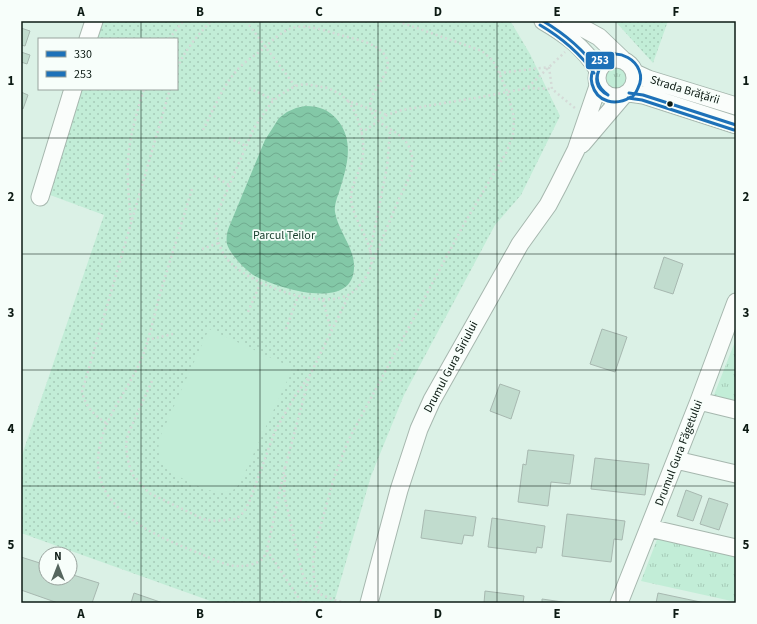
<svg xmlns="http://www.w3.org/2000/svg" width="757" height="624" font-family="'Source Sans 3',sans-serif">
<defs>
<pattern id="grass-tufts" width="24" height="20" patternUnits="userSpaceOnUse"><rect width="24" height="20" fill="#c2edd7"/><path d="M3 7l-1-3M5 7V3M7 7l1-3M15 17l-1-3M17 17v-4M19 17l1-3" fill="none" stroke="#a6cbb8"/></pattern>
<pattern id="park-dots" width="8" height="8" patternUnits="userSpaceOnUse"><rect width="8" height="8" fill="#c2edd7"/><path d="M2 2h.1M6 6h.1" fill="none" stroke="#a6cbb8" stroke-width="1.8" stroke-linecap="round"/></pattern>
<pattern id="water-waves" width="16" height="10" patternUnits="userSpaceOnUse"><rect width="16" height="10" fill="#83c8a7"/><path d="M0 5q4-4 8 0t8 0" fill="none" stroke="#70ab8f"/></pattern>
</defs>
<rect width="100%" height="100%" fill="#dbf1e6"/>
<path fill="url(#grass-tufts)" d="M605 78a11 11 0 1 1 22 0a11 11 0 1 1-22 0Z
M736 339V405L712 400Z
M658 537 736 555V602L641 581Z"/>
<path fill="url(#park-dots)" d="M102 21H510L511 22 530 54 560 116 521 195 495 225 404 395 371 476 334 603H216L21 533V458L104 215 50 195 82 89H177V39H96Z
M615 21H668L653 63Z"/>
<path fill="#c2edd7" d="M209 329 293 368 240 483C237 487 234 490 230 491 212 497 184 479 169 471 158 463 157 450 160 437Z"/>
<path fill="url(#water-waves)" d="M305 106C320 106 330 110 339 122 354 142 347 167 340 189 338 196 334 204 335 212 338 231 354 247 354 266 355 313 277 288 255 276 246 271 230 254 227 244 226 238 227 232 229 227L265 140 279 118 287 112 296 108Z"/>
<path fill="#c1dcce" stroke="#a7b8b0" d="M21 28 30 31 25 46 21 45Z
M21 52 30 55 27 64 21 62Z
M21 92 28 95 23 109 21 108Z
M664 257 683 264 673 294 654 288Z
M602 329 627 337 615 372 590 364Z
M500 384 520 391 511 419 490 411Z
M528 450 574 455 570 484 551 482 548 506 518 502 523 464 526 465Z
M595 458 649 464 645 495 591 489Z
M686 490 702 496 693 521 677 516Z
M709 498 728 504 719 530 700 524Z
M425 510 476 517 473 536 464 535 462 544 421 538Z
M567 514 625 521 622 540 614 539 611 562 562 556Z
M492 518 545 526 542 548 537 547 536 553 488 547Z
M21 557 46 565V578H70V574L99 583 92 603H58L21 590Z
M485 591 524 596 523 603H484Z
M134 593 163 603H131Z
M658 593 705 603H656Z
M542 599 569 603H542Z"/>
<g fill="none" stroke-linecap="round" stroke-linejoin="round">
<defs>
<path id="minor" d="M543 21C567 35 583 47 598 70
M570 21 599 37 622 59
M88 39 94 21
M597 78a19 19 0 1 1 38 0a19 19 0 1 1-38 0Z
M635 73 648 79 736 106
M629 93 643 95 736 125
M582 144 599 124 622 97
M40 197 73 89
M699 401 736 410
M676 460 736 474
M649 528 736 548
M369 603 399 490 419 429 432 400 520 244 548 205 558 186 576 150 598 86
M619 603 699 401 736 302"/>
</defs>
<use href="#minor" stroke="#a6b7ae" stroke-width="19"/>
<path stroke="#d4dad7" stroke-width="2.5" stroke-dasharray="2 3" stroke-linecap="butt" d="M246 21 295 86
M169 39 183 21
M549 67 552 89 576 109
M177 68C185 50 197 36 211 21
M499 73 549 67
M528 87 565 52
M249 88 274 100
M348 101C360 118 366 140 362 161 359 173 352 184 351 196 351 220 374 240 371 265 370 271 366 277 363 281 359 286 355 291 350 294 320 311 248 284 227 259 217 246 216 232 216 216L254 128 271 103 280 95 295 86 305 84 328 88 340 94 348 101 387 115
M203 130C214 109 223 84 240 67 248 59 258 54 266 46 275 38 285 29 296 27 312 25 328 32 344 36 358 40 378 43 386 57 395 74 365 92 371 110 377 127 397 129 406 142 411 148 413 157 412 165 411 177 404 188 399 199 390 220 381 242 372 263
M361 133 387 115 402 110 481 97 528 88 552 89
M229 138 246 146
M214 176 229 185
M192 189C181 225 170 261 159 297 154 316 150 336 143 355 129 392 96 424 98 466 99 480 105 494 115 504 137 529 171 542 201 554 213 559 227 567 241 566 247 566 256 564 261 560 264 558 266 553 267 550L285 467
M131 220C129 201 127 181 128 162 129 137 137 112 144 89
M202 249 219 243
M370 252 387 167 390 131
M323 300 331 330
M248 312 261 282
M286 329 298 296
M147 340 173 334
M152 381 128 434 126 444 127 455 129 465 133 475 149 493 203 519 215 521 236 519 244 512 250 500 275 431 295 396 310 375 349 295
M106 423C93 414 86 407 82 392L170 89
M285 468 309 378
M285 475 284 494 302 572 306 582 319 593
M267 550 302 603
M346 603 334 600 320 594 314 579 313 562 316 542 334 478 348 441 464 224 506 153 513 135 514 117 507 91 495 64 491 59 482 51 397 21"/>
<use href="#minor" stroke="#fafdfb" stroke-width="17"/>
<defs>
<path id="bus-1" d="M543 21C565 34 583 49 598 70
M601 66C594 78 597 87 608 95
M601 66C594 78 595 88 608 95
M629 93 643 95 736 125"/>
<path id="bus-2" d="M540 25C562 38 579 52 594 73
M631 97C616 106 597 103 592 84 590 77 592 72 595 66 612 39 651 63 638 88 637 91 635 94 633 96
M628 98 642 100 734 130"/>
</defs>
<use href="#bus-1" stroke="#f7fefa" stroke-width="6"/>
<use href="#bus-2" stroke="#f7fefa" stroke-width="6"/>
<use href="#bus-1" stroke="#1d71b8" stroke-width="3"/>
<use href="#bus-2" stroke="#1d71b8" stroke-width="3"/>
</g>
<path fill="none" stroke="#0d1b14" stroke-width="1" stroke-opacity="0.55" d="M141 21V39M260 21V603M378 21V603M497 21V603M616 21V603M141 89V603M21 138H736M21 254H736M21 370H736M21 486H736"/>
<circle fill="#0d1b14" stroke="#f7fefa" stroke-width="1.5" cx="670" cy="104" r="3.5"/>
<g text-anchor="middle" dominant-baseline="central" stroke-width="3.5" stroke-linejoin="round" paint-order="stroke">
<g font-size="12" fill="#0d1b14" stroke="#f7fefa">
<text transform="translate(685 90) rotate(17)">Strada Brățării</text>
<text transform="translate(451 367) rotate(-62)">Drumul Gura Siriului</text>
<text transform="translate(679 453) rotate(-69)">Drumul Gura Făgetului</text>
</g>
<g font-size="12" fill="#1c4231" stroke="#f7fefa">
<text x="284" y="235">Parcul Teilor</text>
</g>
</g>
<rect stroke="#f7fefa" stroke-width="1.5" x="585" y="51" width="30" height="19" rx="4" fill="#1d71b8"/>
<g font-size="11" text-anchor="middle" font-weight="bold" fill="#fff">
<text x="600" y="64">253</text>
</g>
<rect width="757" height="624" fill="none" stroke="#f7fefa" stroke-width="44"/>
<rect x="38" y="38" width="140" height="52" fill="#f7fefa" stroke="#99a39e"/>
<rect x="46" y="51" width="20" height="6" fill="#1d71b8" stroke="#99a39e"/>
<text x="74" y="58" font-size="12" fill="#0d1b14">330</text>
<rect x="46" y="71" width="20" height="6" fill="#1d71b8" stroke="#99a39e"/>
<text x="74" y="78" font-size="12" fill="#0d1b14">253</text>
<g transform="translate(58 566)"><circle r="19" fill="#f7fefa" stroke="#99a39e"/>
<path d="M0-3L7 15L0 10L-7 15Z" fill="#55665e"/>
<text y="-6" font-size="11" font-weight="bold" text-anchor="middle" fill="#0d1b14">N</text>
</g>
<rect x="22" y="22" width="713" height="580" fill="none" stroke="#0d1b14" stroke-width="1.5"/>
<g font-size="13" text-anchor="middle" font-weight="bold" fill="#0d1b14">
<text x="81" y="16">A</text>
<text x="200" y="16">B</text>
<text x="319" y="16">C</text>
<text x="438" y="16">D</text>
<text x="557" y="16">E</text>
<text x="676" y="16">F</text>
<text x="11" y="85">1</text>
<text x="746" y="85">1</text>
<text x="11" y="201">2</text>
<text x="746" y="201">2</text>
<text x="11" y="317">3</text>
<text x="746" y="317">3</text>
<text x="11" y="433">4</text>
<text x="746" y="433">4</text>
<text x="11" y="549">5</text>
<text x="746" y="549">5</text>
<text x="81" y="618">A</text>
<text x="200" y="618">B</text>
<text x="319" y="618">C</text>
<text x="438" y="618">D</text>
<text x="557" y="618">E</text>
<text x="676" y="618">F</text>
</g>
</svg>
